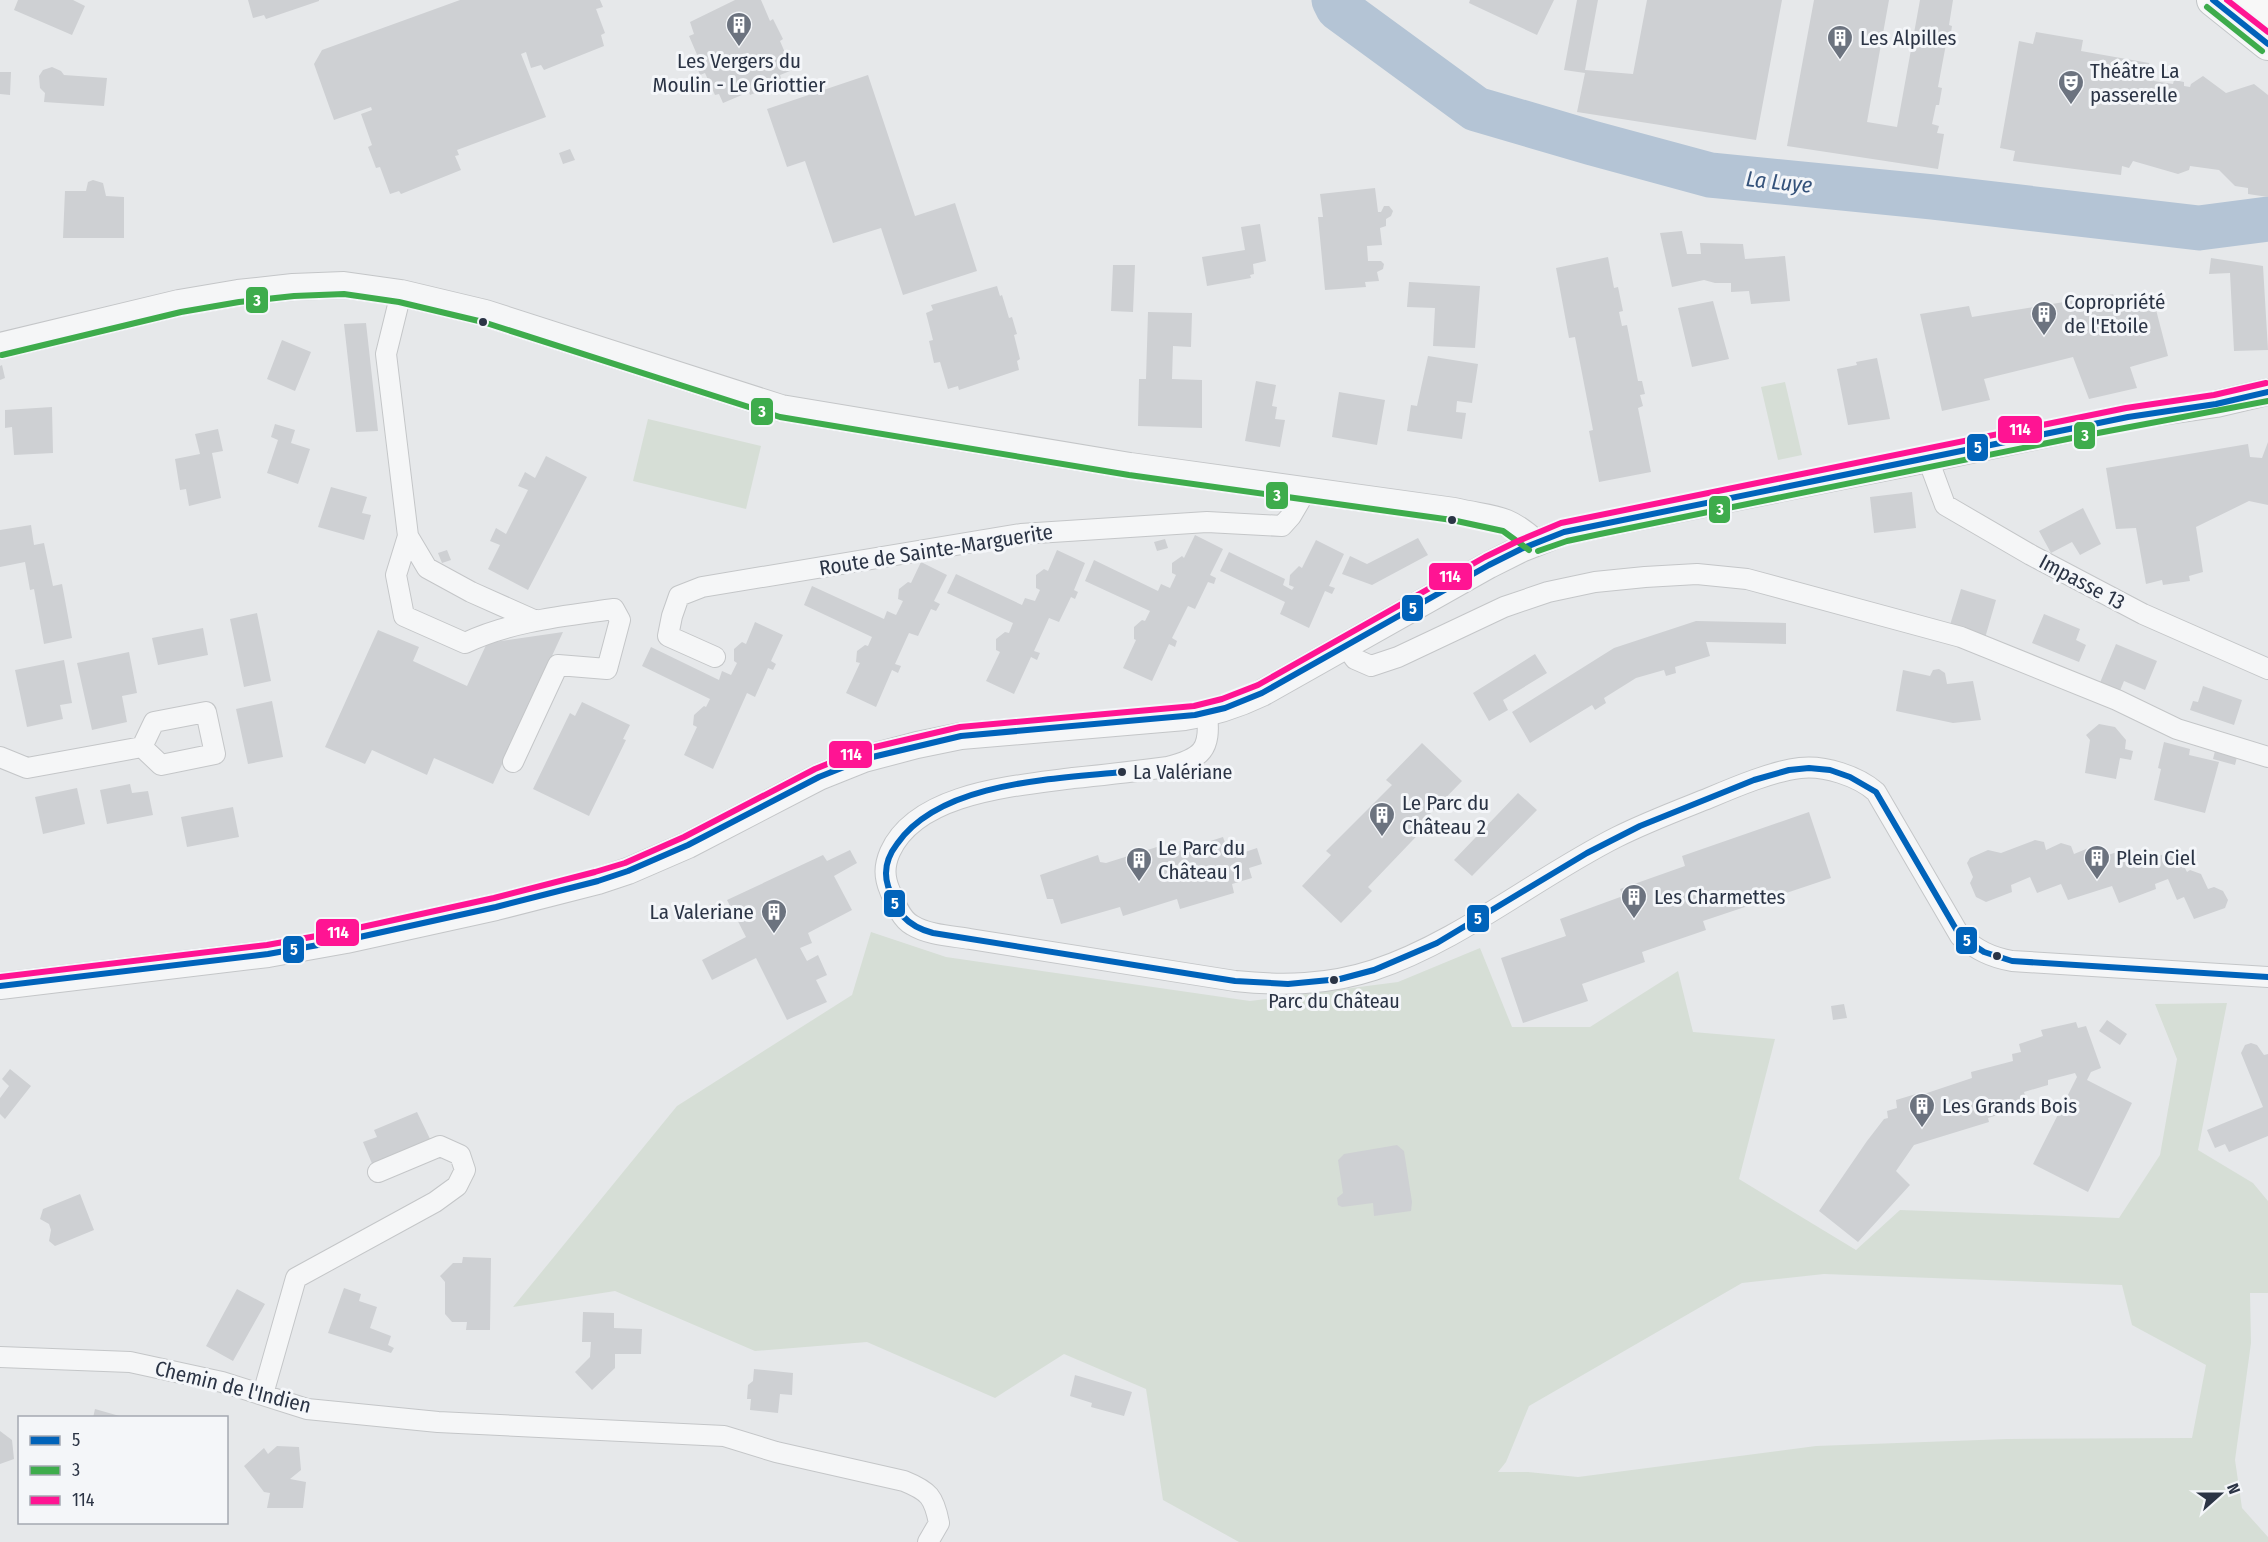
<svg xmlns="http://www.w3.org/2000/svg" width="2268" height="1542" font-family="'Fira Sans Condensed',sans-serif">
<rect width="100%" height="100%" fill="#e6e8ea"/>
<path fill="#d6ded6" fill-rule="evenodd" d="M1785 382 1802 455 1778 460 1761 387Z
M648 419 761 446 746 509 633 481Z
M871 932 946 957 1250 1001 1398 982 1480 948 1512 1027H1590L1678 971 1693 1032 1775 1039 1739 1179 1856 1250 1900 1210 2119 1218 2160 1155 2177 1059 2155 1004 2227 1003 2198 1150 2253 1183 2268 1201V1293H2250L2251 1343 2235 1460 2242 1508 2268 1537V1542H1239L1163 1500 1146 1389 1064 1354 995 1398 867 1342 755 1351 615 1291 513 1307 677 1106 852 995ZM1824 1274 2122 1285 2132 1325 2206 1365 2192 1438 2007 1439 1816 1446 1578 1477 1528 1472H1498L1506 1462 1529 1406 1742 1283Z"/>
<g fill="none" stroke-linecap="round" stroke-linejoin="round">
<path stroke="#b4c4d5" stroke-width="45" d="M1334 0 1338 8 1476 109 1592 143 1710 175 1933 197 2199 228 2268 219"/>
</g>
<path fill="#ced0d3" d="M18 0H73L85 6 72 35 14 10Z
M248 0H319V1L266 19 264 15 253 18Z
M460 0H600L603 7 596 9 605 33 601 35 604 46 544 70 541 65 531 68 526 52 521 54 546 117 457 150 459 155 455 156 461 170 401 194 399 191 390 194 380 167 376 168 368 147 372 145 361 114 372 110 371 107 334 120 314 64 322 50Z
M735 0H761L770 21 773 19 783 39 780 41 786 55 783 56 790 71 780 75 782 82 750 95 749 92 723 103 719 94 715 95 705 73 700 75 694 59 698 57 689 36 694 34 690 22Z
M1470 0H1554L1537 35 1469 3Z
M1577 0H1598L1585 70 1633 74 1647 0H1782L1756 140 1577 112 1585 73 1564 70Z
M1814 0H1889L1867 122 1897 127 1920 0H1953L1949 25 1952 26 1949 45 1946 44 1938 87 1942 88 1939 105H1936L1932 124 1939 126 1937 133 1944 134 1938 169 1787 146Z
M2036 32 2083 40 2081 51 2149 63 2154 81 2173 84 2174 80 2184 82V86L2190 87 2191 84 2203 76 2226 93 2254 84 2268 95V197L2248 194V188L2235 186 2219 170 2190 166 2189 170 2178 174 2133 161 2129 168 2122 166 2121 175 2013 161 2015 151 2000 148 2019 41 2033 44Z
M52 67 61 71 64 75 107 78 104 106 44 102 45 93 40 88 39 76 43 70Z
M0 72H11L10 95 0 94Z
M868 75 915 216 955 203 977 271 903 295 881 228 833 243 805 161 787 167 767 109Z
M570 149 575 160 563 164 559 153Z
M93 180 103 183 106 196 124 197V238H63L65 191H86L88 182Z
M1375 188 1378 212H1381L1384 206H1389L1393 211 1391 216 1386 219V226L1380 228 1382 245 1367 246 1368 261H1381L1384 264 1383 269 1377 272 1379 281 1365 282 1366 287 1325 290 1318 217H1323L1320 194Z
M1260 224 1266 261 1253 264 1254 274 1250 275 1251 278 1207 286 1202 257 1245 250 1241 227Z
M1682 231 1687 254H1701L1700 243 1743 244 1745 259 1785 256 1790 301 1751 304 1749 291 1731 292V283H1715L1704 280 1672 287 1660 233Z
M1608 257 1614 288 1618 287 1623 311 1619 312 1622 326 1627 325 1638 381H1642L1645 394 1640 395 1643 406 1638 408 1651 472 1599 482 1589 431 1593 430 1575 337 1569 338 1556 268Z
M2211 258 2263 266 2268 350 2234 351 2230 273 2209 274Z
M1113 265H1135L1133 312 1111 311Z
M1409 282 1480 286 1475 348 1433 346 1435 308 1407 307Z
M997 286 1000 296 1002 295 1009 318 1012 317 1017 334 1014 335 1020 359 1017 361 1019 370 959 390 958 386 948 389 940 362 934 363 929 341 933 340 926 313 933 310 931 305Z
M2113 294 2118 305 2153 298 2168 356 2130 367 2137 388 2089 399 2073 357 1984 379 1990 400 1942 411 1920 314 1969 306 1972 317Z
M1713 301 1729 359 1692 367 1678 308Z
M1148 312 1192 313 1191 347 1173 346 1172 379 1202 380V428L1138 426 1139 379H1146Z
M366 323 378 431 356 432 344 324Z
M282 340 311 352 295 391 267 379Z
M1428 356 1478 364 1472 403 1457 401 1456 412 1466 413 1462 439 1407 431 1411 405 1417 406Z
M1877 358 1890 419 1848 425 1837 369 1857 365 1856 362Z
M2 365 5 378 0 380V366Z
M1256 381 1276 385 1272 406 1277 407 1275 419 1285 420 1280 447 1245 441Z
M1339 392 1385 400 1377 445 1332 437Z
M52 407 53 453 14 455 12 427 5 428V410Z
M275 424 295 430 291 443 310 449 298 484 267 473 278 440 271 437Z
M218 429 223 451 212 453 221 498 189 506 186 489 180 490 175 459 200 454 195 434Z
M2268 442V505L2249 501 2196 527 2203 572 2189 576 2190 581 2163 585 2162 580 2146 584 2136 528 2116 529 2106 468 2248 444 2250 457 2262 458Z
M546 456 587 477 528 590 488 569 500 545 490 541 496 528 506 534 528 490 518 486 525 472 535 478Z
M331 487 367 497 362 513 371 515 364 540 318 527Z
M1912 492 1916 528 1874 533 1870 497Z
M2083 508 2101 544 2080 555 2072 542 2051 553 2039 531Z
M31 525 34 545 44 543 53 586 62 584 72 638 44 644 34 589 30 590 25 562 0 567V530Z
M1195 535 1223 549 1210 575 1216 578 1214 584 1208 582 1195 609 1188 606 1172 638 1177 641 1175 647 1169 644 1152 681 1123 668 1136 640 1134 639V627L1142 620 1145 621 1150 611 1085 581 1094 560 1158 591 1161 584 1170 588 1176 575 1172 573V563L1182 556 1184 558Z
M1418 538 1428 555 1372 585 1342 574 1350 556 1367 564Z
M1165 539 1168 548 1157 551 1154 542Z
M1316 540 1344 554 1329 586 1335 588 1332 594 1325 591 1309 628 1280 614 1285 602 1220 571 1229 552 1285 579 1283 585 1292 590 1294 587 1289 585 1290 575 1299 566 1302 568Z
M447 550 451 560 442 563 438 553Z
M1057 550 1085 563 1074 590 1078 592 1075 599 1071 597 1059 622 1049 618 1034 651 1040 653 1037 660 1031 657 1014 694 986 681 1000 652 996 650V639L1005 632 1009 633 1013 623 947 593 956 574 1022 605 1025 598 1035 601 1040 590 1036 588V575L1044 569 1048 571Z
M921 562 947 575 934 601 940 604 936 611 931 609 918 636 909 633 895 664 901 666 898 673 892 670 876 707 846 693 860 663 856 662 857 651 865 645 868 646 872 637 804 605 812 586 884 619 887 611 896 615 903 601 898 599 899 589 908 582 911 583Z
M1961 589 1996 600 1985 638 1950 625Z
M257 613 271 681 244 687 230 619Z
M2044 614 2080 629 2076 640 2086 645 2079 662 2032 643Z
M1696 621 1786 623V644L1706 642 1710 656 1675 667 1676 673 1666 676 1664 670 1636 678 1604 698 1606 703 1595 710 1592 705 1530 743 1512 712 1614 648Z
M755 622 783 635 771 661 776 664 773 670 768 668 755 697 747 693 713 769 684 755 697 727 693 725 694 715 704 706 706 707 710 699 642 666 651 647 719 680 722 671 731 675 737 663 734 661V649L742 642 746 644Z
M203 628 208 655 158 665 152 638Z
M378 630 419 647 413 661 467 686 487 643 563 632 493 784 434 758 427 775 372 750 365 764 325 747Z
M2116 644 2157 661 2145 690 2124 681 2119 693 2099 685Z
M129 652 137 693 122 696 127 722 92 730 77 663Z
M1535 654 1547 673 1503 700 1508 710 1489 721 1473 693Z
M64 660 72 703 60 705 63 719 27 727 15 670Z
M1939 669 1945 673 1947 684 1973 681 1981 720 1953 723 1896 711 1903 670 1930 676 1933 670Z
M2203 686 2242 700 2234 725 2190 710 2193 701 2198 702Z
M272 701 283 757 248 764 236 709Z
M582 702 630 725 623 739 626 740 589 816 533 789 570 713 575 716Z
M2099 724 2115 727 2126 740 2125 749 2133 751 2131 760 2120 758 2116 779 2085 773 2090 740 2086 735Z
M2164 742 2190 749 2189 755 2219 762 2205 813 2154 800 2161 769 2158 768Z
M1422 743 1462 781 1428 816 1432 820 1368 887 1372 891 1341 923 1302 886 1331 855 1326 851 1392 785 1386 780Z
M2216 747 2238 753 2235 765 2213 759Z
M130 784 132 793 148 791 153 815 107 824 100 790Z
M77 788 85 824 43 834 35 797Z
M1518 793 1537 810 1472 876 1454 860Z
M233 807 239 837 187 847 181 817Z
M1809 812 1831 878 1703 921 1706 930 1642 952 1645 962 1582 984 1588 1001 1523 1023 1501 958 1566 936 1560 919 1623 896 1620 889 1685 866 1682 856Z
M1223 837 1230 857 1257 848 1262 864 1249 868 1252 878 1232 884 1234 893 1180 909 1177 899 1123 916 1120 907 1061 924 1053 899H1047L1040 875 1098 855 1100 862 1106 863 1160 846 1163 856Z
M2035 840 2044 842 2046 850 2061 843 2071 846 2074 854 2091 847 2098 849 2102 857 2117 852 2125 855 2129 862 2146 856 2153 858 2167 853 2180 858 2187 872 2190 870 2201 874 2208 889 2214 887 2223 891 2228 900 2225 908 2194 919 2184 897 2177 900 2168 879 2155 884 2156 889 2119 903 2112 886 2068 900 2061 884 2037 893 2030 877 2011 885 2012 892 1986 902 1976 897 1970 883 1973 877 1967 863 1970 858 1988 850 2001 853Z
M850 850 857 863 834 876 852 910 808 933 812 943 800 948 807 961 818 955 827 975 816 980 827 1002 787 1020 756 958 712 980 702 960 746 937 727 900 823 855 827 861Z
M1844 1004 1847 1018 1833 1020 1831 1006Z
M2107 1020 2127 1034 2120 1045 2099 1031Z
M2076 1022 2078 1028 2086 1026 2101 1068 2091 1072 2087 1080 2132 1103 2088 1192 2033 1164 2077 1077 2075 1073 2048 1080V1085L2024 1092 2028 1106 1988 1118 1989 1122 1914 1145 1896 1171 1910 1185 1858 1242 1819 1211 1867 1141 1884 1119 1888 1118 1887 1111 1897 1108 1896 1100 1916 1094 1918 1096 1972 1078 1971 1072 2013 1061 2012 1054 2021 1052 2019 1044 2043 1036 2041 1030Z
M2251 1043 2257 1045 2264 1055 2268 1054V1136L2229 1152 2225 1144 2215 1148 2207 1130 2263 1107 2241 1053 2245 1045Z
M10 1069 31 1086 5 1119 0 1114V1098L9 1086 2 1079Z
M417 1112 431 1141 373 1166 363 1142 377 1137 374 1130Z
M1397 1145 1404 1151 1412 1202 1411 1211 1374 1216 1373 1203 1342 1207 1338 1205 1337 1198 1343 1193 1338 1160 1344 1154Z
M80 1194 94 1230 55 1246 49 1241 51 1230 49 1224 40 1219 43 1209Z
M463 1257 491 1258 490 1330H466L467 1322H452L445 1314V1282L440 1276 453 1263H462Z
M344 1288 361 1294 359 1301 377 1307 370 1328 391 1336 388 1345 394 1348 391 1353 328 1333Z
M237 1289 265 1304 233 1361 206 1346Z
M583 1312 614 1313V1328L642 1329 641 1354H615V1368L592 1390 575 1372 590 1357 591 1342H582Z
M754 1369 793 1373 792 1395 780 1394 778 1413 750 1410 751 1399H747L748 1385 753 1381Z
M1075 1375 1132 1392 1124 1416 1091 1407 1092 1403 1070 1396Z
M95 1409 123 1417V1418H93Z
M0 1431 12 1440 14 1459 0 1464Z
M277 1446 299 1447 301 1470 290 1479 306 1482 303 1508H267L270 1493 264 1492 244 1466 264 1448 268 1454Z"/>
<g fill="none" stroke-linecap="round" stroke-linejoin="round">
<defs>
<path id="minor" d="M401 293 386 354 408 536 396 575 404 616 465 643C511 621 565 616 614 609L620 620 607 669 558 665 513 762
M1928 459 1945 505 2031 555 2143 614 2268 669
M408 536 427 568 471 592 536 621
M1345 645 1355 659 1371 666 1398 657 1504 607 1548 592 1595 582 1645 577 1697 574 1747 579 1961 637 2117 700 2177 729 2268 757
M715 657 668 636 672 616 679 596 702 587 1021 534 1207 522 1282 526 1291 516 1305 492
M206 712 215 754 161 765 142 747 154 722Z
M1207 714C1211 750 1202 758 1168 767 1137 771 1105 775 1073 778 1016 786 917 792 890 852 884 866 884 877 890 891 895 903 901 919 912 925 928 935 952 936 970 939L1235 981C1283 986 1328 985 1374 970 1459 942 1537 877 1617 837 1647 822 1679 810 1709 798 1735 787 1773 771 1800 768 1824 765 1858 776 1876 792L1960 936C1977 950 1990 957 2012 961L2268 977
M0 757 27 768 142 747
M0 1357 130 1362 222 1382 307 1409 438 1422 724 1436 776 1452 904 1481C929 1491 934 1497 939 1523L928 1542
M263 1394 296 1278 435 1202 457 1186 465 1170 460 1155 440 1146 378 1172"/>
<path id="tertiary" d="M0 346 179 303 238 293 293 287 344 285 401 293 485 313 781 408 1130 466 1454 511C1492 520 1505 515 1535 543
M0 986 268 954 346 940 496 907 598 881 628 871 688 845 819 777 864 759 917 745 961 736 1185 717C1213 713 1237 705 1262 693L1489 565 1521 549 1564 532 1928 459 2128 417 2216 404 2268 392"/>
<path id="primary" d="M2213 0 2268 44
M2254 0 2268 11"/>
</defs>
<use href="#minor" stroke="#c4c6c8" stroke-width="22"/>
<use href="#tertiary" stroke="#c4c6c8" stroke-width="28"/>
<use href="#primary" stroke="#c2c5c8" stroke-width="34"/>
<use href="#minor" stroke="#f5f6f7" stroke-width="20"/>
<use href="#tertiary" stroke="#f5f6f7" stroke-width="26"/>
<use href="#primary" stroke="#f8f8f8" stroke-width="32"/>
<defs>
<path id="bus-1" d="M2213 0 2268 44
M1122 772C1053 779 940 782 897 844 887 857 883 870 888 886 896 912 906 926 933 933L1235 981 1288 984 1340 979 1374 970 1437 943 1587 853 1640 826 1754 780 1789 770 1809 768 1830 770 1850 777 1876 792 1960 936 1984 952 2012 961 2268 977
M0 986 268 954 346 940 496 907 598 881 628 871 688 845 819 777 864 759 961 736 1195 715 1225 708 1262 693 1489 565 1521 549 1564 532 2128 417 2216 404 2268 392"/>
<path id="bus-2" d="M2207 7 2262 51
M2 355 181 312 239 302 294 296 344 294 399 302 483 322 780 417 1129 475 1452 520 1503 531 1529 550
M1538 551 1567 541 1600 534 2082 436 2268 401"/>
<path id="bus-3" d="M2227 0 2268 32
M0 977 267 945 344 931 494 898 595 872 625 863 684 837 815 769 862 750 960 727 1194 706 1222 699 1258 685 1485 557 1518 541 1561 523 2126 408 2214 395 2266 383"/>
</defs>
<use href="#bus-1" stroke="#f4f6f9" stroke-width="10"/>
<use href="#bus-2" stroke="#f4f6f9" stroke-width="10"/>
<use href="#bus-3" stroke="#f4f6f9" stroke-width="10"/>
<use href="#bus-1" stroke="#0063ba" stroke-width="6"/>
<use href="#bus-2" stroke="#3eac4c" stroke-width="6"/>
<use href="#bus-3" stroke="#ff1493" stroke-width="6"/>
</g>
<defs>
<symbol id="building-pin" viewBox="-11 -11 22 30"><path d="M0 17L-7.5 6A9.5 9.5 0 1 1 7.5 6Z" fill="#6c737f" stroke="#f4f6f9"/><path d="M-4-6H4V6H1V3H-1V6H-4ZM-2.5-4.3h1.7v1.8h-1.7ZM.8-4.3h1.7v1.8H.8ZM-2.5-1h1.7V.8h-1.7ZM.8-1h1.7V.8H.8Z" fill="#fff"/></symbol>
<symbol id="theatre-pin" viewBox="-11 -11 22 30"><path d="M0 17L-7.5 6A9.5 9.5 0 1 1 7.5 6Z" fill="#6c737f" stroke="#f4f6f9"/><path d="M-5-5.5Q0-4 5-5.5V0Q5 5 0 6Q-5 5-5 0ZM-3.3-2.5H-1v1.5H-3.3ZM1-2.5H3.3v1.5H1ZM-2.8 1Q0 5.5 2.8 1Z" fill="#fff"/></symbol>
</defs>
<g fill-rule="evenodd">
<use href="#building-pin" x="724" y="10" width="30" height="40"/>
<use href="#building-pin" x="1825" y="23" width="30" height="40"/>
<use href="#theatre-pin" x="2056" y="68" width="30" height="40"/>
<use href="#building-pin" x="2029" y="299" width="30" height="40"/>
<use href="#building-pin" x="1367" y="800" width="30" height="40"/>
<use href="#building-pin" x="2082" y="843" width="30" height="40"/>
<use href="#building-pin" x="1124" y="845" width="30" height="40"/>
<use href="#building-pin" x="1619" y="882" width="30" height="40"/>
<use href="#building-pin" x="759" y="897" width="30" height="40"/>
<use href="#building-pin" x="1907" y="1091" width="30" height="40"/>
</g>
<g fill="#2b3445" stroke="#f4f6f9" stroke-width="2">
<circle cx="483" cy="322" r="5"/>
<circle cx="1452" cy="520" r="5"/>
<circle cx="1122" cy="772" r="5"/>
<circle cx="1997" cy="956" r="5"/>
<circle cx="1334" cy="980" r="5"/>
</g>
<g text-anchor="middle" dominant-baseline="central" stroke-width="6" stroke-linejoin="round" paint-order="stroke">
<g font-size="20" fill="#2b3445" stroke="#f4f6f9" text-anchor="start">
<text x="1133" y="772">La Valériane</text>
<text x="1334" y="1001" text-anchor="middle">Parc du Château</text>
</g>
<g font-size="21" fill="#2b3445" stroke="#f4f6f9" text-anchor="start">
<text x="1860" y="38">Les Alpilles</text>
<text x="739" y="61" text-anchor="middle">Les Vergers du<tspan x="739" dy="24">Moulin - Le Griottier</tspan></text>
<text x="2090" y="71">Théâtre La<tspan x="2090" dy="24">passerelle</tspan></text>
<text x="2064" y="302">Copropriété<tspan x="2064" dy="24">de l'Etoile</tspan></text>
<text x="1402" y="803">Le Parc du<tspan x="1402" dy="24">Château 2</tspan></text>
<text x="1158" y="848">Le Parc du<tspan x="1158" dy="24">Château 1</tspan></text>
<text x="2116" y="858">Plein Ciel</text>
<text x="1654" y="897">Les Charmettes</text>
<text x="754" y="912" text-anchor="end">La Valeriane</text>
<text x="1942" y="1106">Les Grands Bois</text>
</g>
<g font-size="21" fill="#2b3445" stroke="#f4f6f9">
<text transform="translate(936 550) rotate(-9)">Route de Sainte-Marguerite</text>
<text transform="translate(2082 582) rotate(28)">Impasse 13</text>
<text transform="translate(233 1387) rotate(14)">Chemin de l'Indien</text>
</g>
<g font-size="22" font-style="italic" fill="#34527a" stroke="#f4f6f9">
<text transform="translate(1779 182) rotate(6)">La Luye</text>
</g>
</g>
<g stroke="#f4f6f9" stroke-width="2">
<rect x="245" y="286" width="24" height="28" rx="6" fill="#3eac4c"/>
<rect x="750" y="397" width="24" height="29" rx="6" fill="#3eac4c"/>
<rect x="1997" y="415" width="46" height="29" rx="6" fill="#ff1493"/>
<rect x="2073" y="421" width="23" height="29" rx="6" fill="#3eac4c"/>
<rect x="1966" y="433" width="23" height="29" rx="6" fill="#0063ba"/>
<rect x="1265" y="481" width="24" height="29" rx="6" fill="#3eac4c"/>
<rect x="1708" y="495" width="23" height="29" rx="6" fill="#3eac4c"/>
<rect x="1428" y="562" width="45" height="29" rx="6" fill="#ff1493"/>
<rect x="1401" y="594" width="23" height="28" rx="6" fill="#0063ba"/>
<rect x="828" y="740" width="45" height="29" rx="6" fill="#ff1493"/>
<rect x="883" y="889" width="23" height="29" rx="6" fill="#0063ba"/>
<rect x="1466" y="904" width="24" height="29" rx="6" fill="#0063ba"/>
<rect x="315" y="918" width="45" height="29" rx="6" fill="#ff1493"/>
<rect x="1955" y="926" width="23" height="29" rx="6" fill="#0063ba"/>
<rect x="282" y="935" width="23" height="29" rx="6" fill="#0063ba"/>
</g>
<g font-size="16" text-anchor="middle" font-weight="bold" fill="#fff">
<text x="257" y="306">3</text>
<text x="762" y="417">3</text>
<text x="2020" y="435">114</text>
<text x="2085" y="441">3</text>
<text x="1978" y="453">5</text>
<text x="1277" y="501">3</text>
<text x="1720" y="515">3</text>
<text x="1450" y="582">114</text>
<text x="1413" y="614">5</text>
<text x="851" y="760">114</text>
<text x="895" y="909">5</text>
<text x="1478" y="924">5</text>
<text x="338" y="938">114</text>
<text x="1967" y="946">5</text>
<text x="294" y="955">5</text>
</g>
<rect x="18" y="1416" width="210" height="108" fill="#f4f6f9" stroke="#a4a8b1" stroke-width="1.5"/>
<rect x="30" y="1436" width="30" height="9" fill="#0063ba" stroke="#a4a8b1" stroke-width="1.5"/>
<text x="72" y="1446" font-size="18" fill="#2b3445">5</text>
<rect x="30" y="1466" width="30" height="9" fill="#3eac4c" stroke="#a4a8b1" stroke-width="1.5"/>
<text x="72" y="1476" font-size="18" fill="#2b3445">3</text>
<rect x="30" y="1496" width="30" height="9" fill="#ff1493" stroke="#a4a8b1" stroke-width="1.5"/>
<text x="72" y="1506" font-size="18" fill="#2b3445">114</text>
<g transform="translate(2220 1494) rotate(69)" stroke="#f4f6f9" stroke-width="4.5" paint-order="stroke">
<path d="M0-4.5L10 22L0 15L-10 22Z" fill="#2b3445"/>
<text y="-9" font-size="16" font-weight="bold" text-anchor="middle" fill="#2b3445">N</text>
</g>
</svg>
